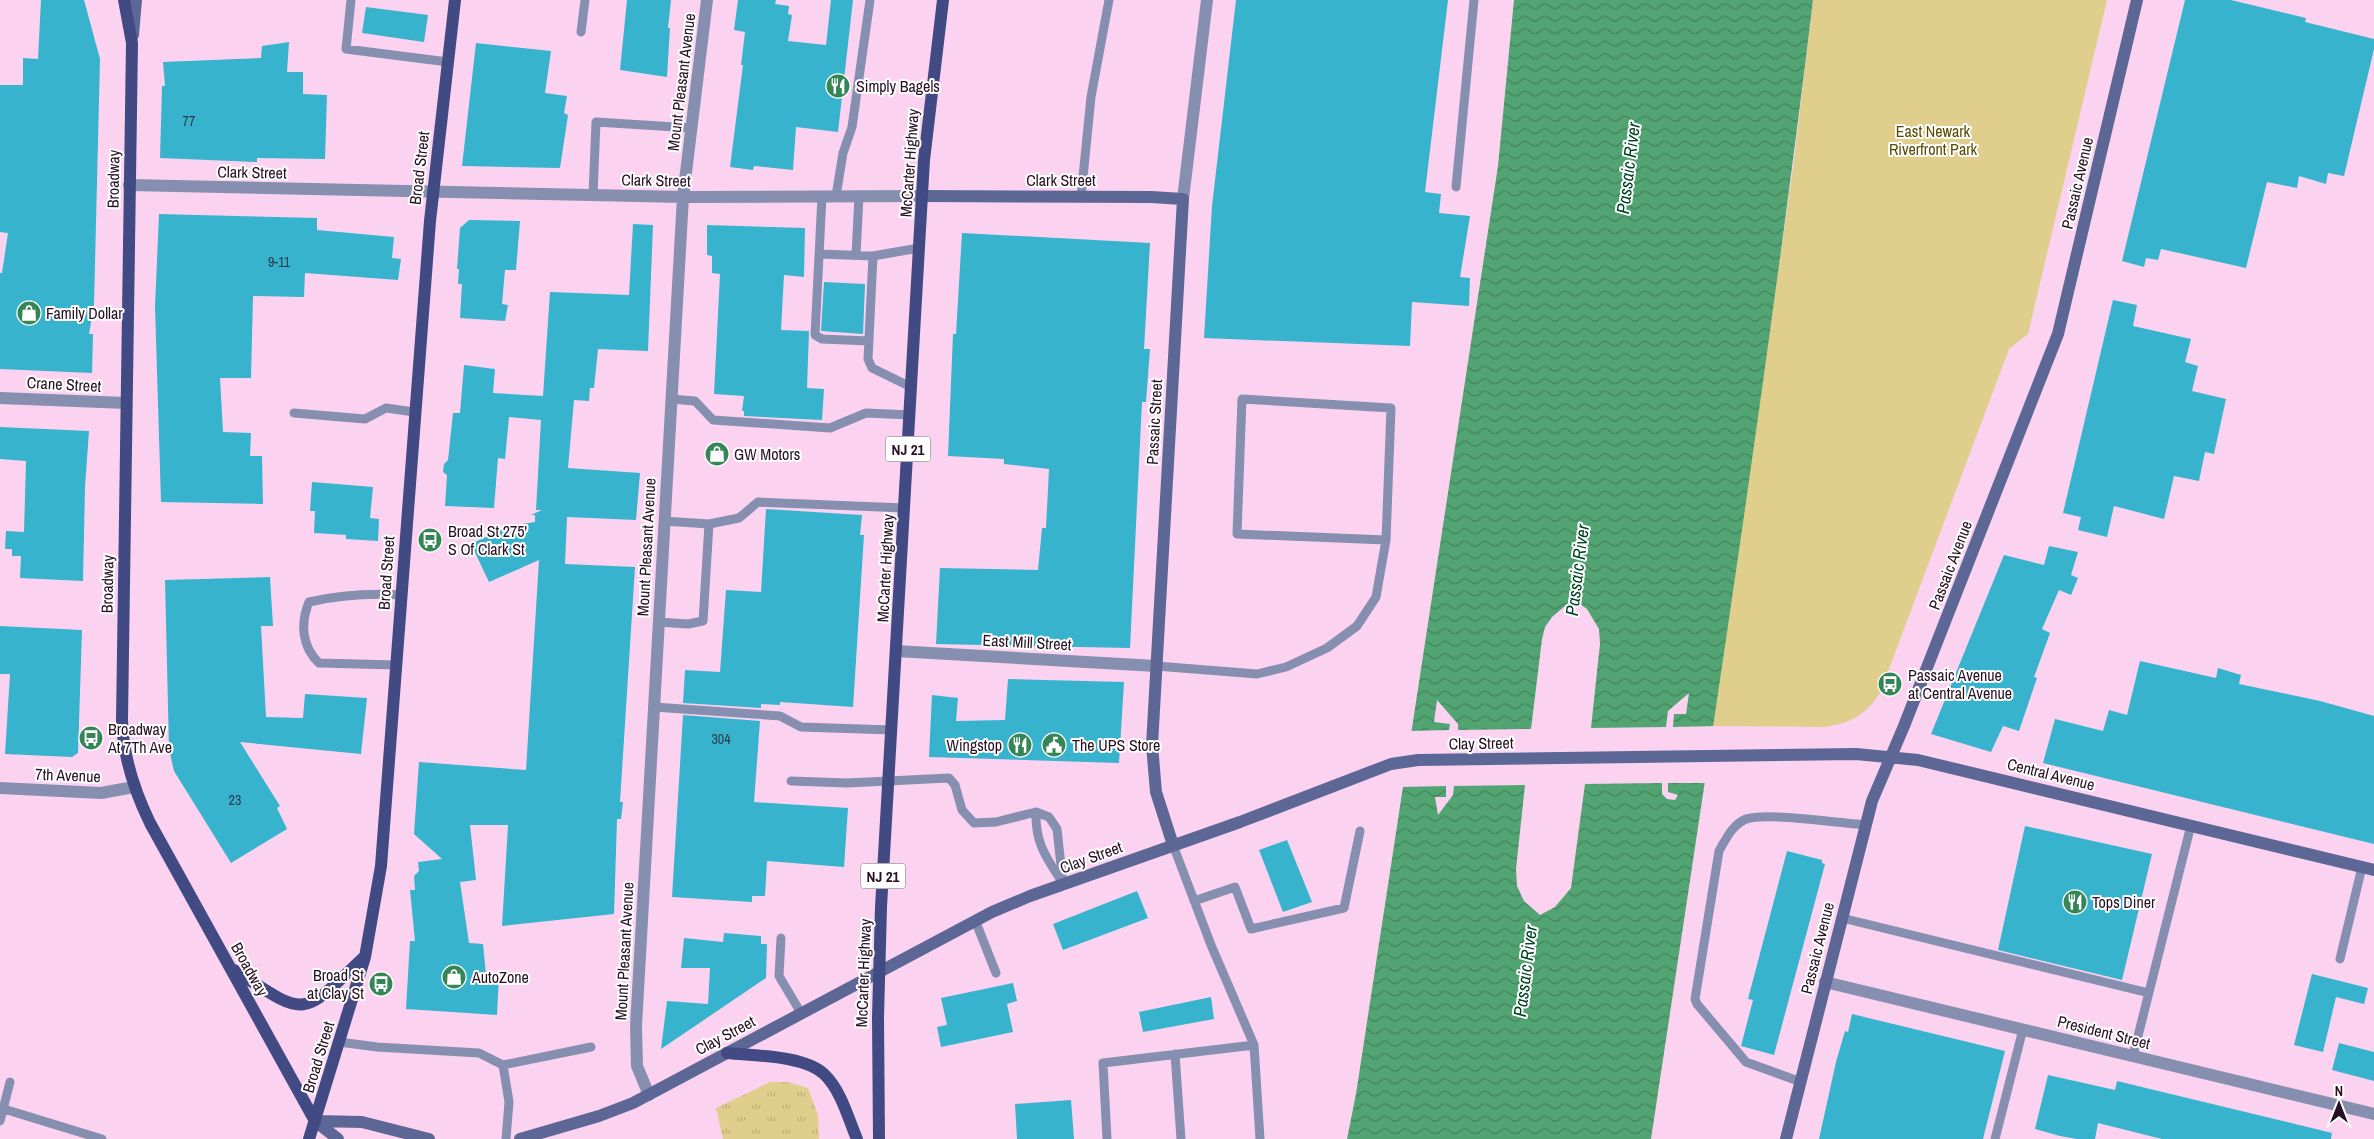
<svg xmlns="http://www.w3.org/2000/svg" width="2374" height="1139" font-family="'Archivo Narrow',sans-serif">
<defs>
<pattern id="grass-tufts" width="24" height="20" patternUnits="userSpaceOnUse" patternTransform="scale(1.25)"><rect width="24" height="20" fill="#dfce8c"/><path d="M3 7l-1-3M5 7V3M7 7l1-3M15 17l-1-3M17 17v-4M19 17l1-3" fill="none" stroke="#bfb078"/></pattern>
<pattern id="water-waves" width="16" height="10" patternUnits="userSpaceOnUse" patternTransform="scale(1.25)"><rect width="16" height="10" fill="#52a472"/><path d="M0 5q4-4 8 0t8 0" fill="none" stroke="#44845d"/></pattern>
</defs>
<rect width="100%" height="100%" fill="#fbd3f1"/>
<path fill="url(#grass-tufts)" d="M770 1082H787L808 1088 818 1115 819 1139H723L716 1108Z"/>
<path fill="#dfce8c" d="M1813 0H2107L2028 334 2009 349 1880 693C1864 716 1852 723 1824 727L1713 726 1793 168Z"/>
<path fill="url(#water-waves)" d="M1514 0H1813C1767 381 1708 760 1651 1139H1347L1356 1094 1498 166Z"/>
<path fill="#fbd3f1" d="M1576 601 1587 609 1599 629 1600 644 1591 728 1666 727 1668 711 1689 693 1686 714H1674L1673 727 1716 726 1707 783H1668V792L1678 795 1675 800 1667 799 1662 794V783L1585 784 1571 888 1555 907 1540 915 1524 901 1517 886 1516 869 1525 785 1454 786 1453 795 1438 815 1435 797H1446V786L1400 787 1409 731 1449 730 1450 724 1434 722 1437 700 1458 724V730L1531 729 1542 639 1545 627 1552 617 1565 606Z"/>
<path fill="#37b3cd" d="M41 0H84L100 59 94 304 89 334H93L92 373 0 369V273H2L8 233 0 232V85H23V58L38 59Z
M627 0H671L668 28H670L667 77 620 70Z
M738 0H776L775 4 789 6 788 14 792 15 788 41 826 45 831 0H853L838 132 796 127 793 170 754 166 753 170 730 167 743 65H741L745 32 734 30Z
M1236 0H1448L1425 192 1441 194 1439 213 1470 216 1460 277 1470 278 1469 306 1412 302 1410 346 1204 338 1212 206Z
M2185 0H2231L2306 18 2305 22 2374 39V49L2344 176 2328 173 2326 184 2299 176 2297 188 2267 182 2246 268 2161 249 2158 260 2146 258 2144 267 2122 261Z
M366 7 428 15 424 42 362 33Z
M289 42 287 72H303V94L327 95 325 159 257 158V162L160 158 162 86H165L163 62 261 58 262 46Z
M476 43 551 51 545 93 567 96 564 113 568 115 560 168 462 166Z
M159 214 317 218V230L394 237 392 258 401 259 398 280 305 273 304 297 253 296 251 378H220L223 432 251 433 250 456H262L263 504 161 502 155 306Z
M469 220 520 221 516 270H505L502 304 508 305 505 321 460 318 462 284H458L459 269H457L460 228Z
M633 224 653 225 648 351 598 349 594 388H590L589 401 574 400 568 468 640 473 636 520 567 517 565 564 635 567 620 802H623L621 819H617L614 914 502 926 508 825H470L476 880 460 882 469 943 483 944 486 975H499L497 1015 406 1009 410 941H415L410 890H415L414 876 419 871 418 862 442 859 414 834 419 762 526 770 539 560 489 582 471 544 509 526 535 522V515H531L542 510H536L541 420 509 417 505 459 498 458 494 508 445 506 447 475 443 472 444 464 448 460 453 413H460L464 365 495 369 493 393 543 396 550 292 629 295Z
M707 225 805 228 804 277 784 275 781 330 809 331 807 388 824 389 822 420 744 416V411H742L744 396 714 394 720 274 712 273V256L707 255Z
M962 233 1150 243 1144 349H1150L1146 402H1142L1130 648 936 644 940 568 1038 570 1042 528H1046L1049 469 1004 464V459L948 456 953 334H956Z
M824 282 865 284 863 334 821 331Z
M2113 300 2137 305 2133 326 2191 339 2185 362 2198 366 2192 391 2226 399 2214 454 2205 452 2199 481 2174 476 2164 519 2114 506 2107 537 2078 530 2081 517 2063 513Z
M0 427 89 431 85 487 83 581 20 578 21 556H12V549H5L6 531 24 532 26 461 0 459Z
M312 482 373 487 370 518 379 519 378 541 346 539V535L314 533 315 511H310Z
M766 509 862 515 860 535H864L853 707 780 702V705L761 704V708L683 703 685 670 720 672 726 590 761 592Z
M2049 546 2078 552 2071 575 2078 578 2071 595 2059 590 2042 629 2050 633 2034 677 2037 678 2019 731 2003 726 1991 752 1931 734 2004 555 2044 565Z
M270 577 273 626H261L266 717 303 718 305 694 367 698 361 754 240 742 280 806 277 808 287 829 231 863 174 771 169 749 165 580Z
M0 626 82 630 78 753 72 757 5 754 10 674H0Z
M2140 661 2216 678 2218 668 2241 675 2239 684 2320 701 2374 716V844L2043 763 2055 719 2103 731 2109 710 2127 715Z
M1008 679 1124 682 1119 763 929 757 932 695 958 698 956 721 1005 720Z
M683 715 760 721 754 802 848 808 844 867 767 861 765 896H752V902L672 897Z
M2025 826 2152 854 2122 980 1998 950Z
M1287 840 1312 902 1283 912 1259 850Z
M1787 851 1822 860V863L1825 864 1774 1055 1741 1046 1753 1000 1748 999Z
M1137 891 1148 918 1063 950 1053 924Z
M724 933 761 936V944H767L766 978 661 1049 667 1001 708 1004 710 968H681L684 938 723 942Z
M2312 974 2368 988 2364 1004 2336 997 2323 1052 2294 1045Z
M1013 983 1017 1001 1007 1004 1013 1032 941 1047 937 1027 947 1025 941 998Z
M1211 997 1214 1019 1143 1032 1139 1012Z
M1852 1014 2005 1051 1983 1139H1819L1836 1062 1845 1031 1848 1032Z
M2339 1043 2374 1052V1081L2332 1070Z
M2048 1075 2115 1090 2117 1081 2332 1133 2331 1139H2162L2098 1123 2095 1139H2077L2060 1136 2035 1129Z
M1071 1100 1074 1139H1017L1015 1104Z"/>
<g fill="none" stroke-linecap="round" stroke-linejoin="round">
<path stroke="#878fb0" stroke-width="9" d="M351 0 346 49 448 62
M581 32 585 0
M1456 187 1474 0
M593 195 596 122 691 128
M822 196 815 335 822 339 869 341
M836 196 843 153 852 127 870 0
M1081 197 1091 97 1109 0
M819 254 873 256 919 248
M856 255 859 196
M873 256 868 359 872 368 911 387
M671 399 695 401 713 420 830 428 866 413 910 415
M294 413 365 419 386 408 414 412
M664 521 709 524
M658 622 688 624 703 621 709 524 739 518 758 502 904 508
M396 665 319 663C302 647 300 624 309 602 340 595 369 593 401 595
M1156 666 1257 674 1286 667 1327 648 1357 626 1376 597 1386 540 1391 408 1242 399 1237 534 1386 540
M654 707 780 716 801 727 892 730
M791 781 847 783 949 778 955 785 962 810 974 823 996 822 1036 812 1049 817 1057 829 1063 884
M1036 812C1035 843 1046 857 1062 882
M1173 845 1211 945 1254 1045
M1194 901 1235 887 1251 929 1344 908 1360 831
M1842 918 2149 993
M975 920 996 973
M781 938 779 976 801 1013
M2340 959 2362 867
M339 1042 377 1047 479 1053 503 1065 591 1047
M1175 1054 1181 1139
M2133 1056 2191 825
M503 1065 509 1102 506 1139
M1801 1082 1746 1062 1697 1004 1695 999 1719 851C1726 839 1732 825 1746 819 1765 812 1840 823 1865 825
M4 1109 102 1139
M0 1121 10 1082
M1107 1139 1103 1063 1254 1045 1260 1139
M1995 1139 2023 1029"/>
<path stroke="#878fb0" stroke-width="12" d="M129 185 683 197 922 196
M1183 199 1207 0
M0 398 126 403
M896 651 1156 666
M1825 982 2374 1114
M649 1095 637 1066 636 1026 683 197 707 0"/>
<path stroke="#878fb0" stroke-width="12" d="M0 788 101 793 134 787"/>
<path stroke="#5d6796" stroke-width="12" d="M133 35 136 0
M922 196 1151 197 1183 199 1152 745 1156 792 1173 845
M315 1121 362 1122 429 1139
M315 1121 338 1139
M520 1139 599 1116 633 1103 992 912 1030 896 1240 822 1391 764 1418 760 1856 754 1918 760 2374 870
M1786 1139 1872 801 1904 726 2058 334 2137 0"/>
<path stroke="#414a83" stroke-width="12" d="M124 0 132 43 122 720C123 757 134 790 150 823L315 1121
M234 970C308 1018 300 1018 363 958
M727 1053C754 1056 804 1055 824 1074 841 1090 848 1118 857 1139
M309 1139 365 957 381 866 430 221 455 0
M879 1139 878 1017 881 907 924 160 943 0"/>
</g>
<defs>
<symbol id="restaurant-disc" viewBox="-11 -11 22 22"><circle r="9.5" fill="#358657" stroke="#fff"/><path d="M-5-6h1v4h1v-4h1v4h1v-4h1v5L-1.5 .5V6h-2V.5L-5-1ZM5-6V6H3V1.5H1.5Q1.5-4 5-6Z" fill="#fff"/></symbol>
<symbol id="shop-disc" viewBox="-11 -11 22 22"><circle r="9.5" fill="#358657" stroke="#fff"/><path d="M-5-2.5h2.3a2.7 3.5 0 0 1 5.4 0H5L5.5 6h-11ZM-1.5-2.5h3a1.5 2.3 0 0 0-3 0Z" fill="#fff"/></symbol>
<symbol id="bus-disc" viewBox="-11 -11 22 22"><circle r="9.5" fill="#358657" stroke="#fff"/><path d="M-5-6H5V4H4V6H2V4H-2V6H-4V4H-5ZM-3.5-4V0h7V-4ZM-3.5 1.2v1.5H-2V1.2ZM2 1.2v1.5H3.5V1.2Z" fill="#fff"/></symbol>
<symbol id="civic-disc" viewBox="-11 -11 22 22"><circle r="9.5" fill="#358657" stroke="#fff"/><path d="M-.6-6.5H3V-4.5H.6V-3L4-1V1h2V6H-6V1h2V-1L-.6-3ZM-1.2 2.5V6h2.4V2.5Z" fill="#fff"/></symbol>
</defs>
<g fill-rule="evenodd">
<use href="#restaurant-disc" x="824" y="72" width="28" height="28"/>
<use href="#shop-disc" x="15" y="299" width="28" height="28"/>
<use href="#shop-disc" x="703" y="440" width="28" height="28"/>
<use href="#bus-disc" x="416" y="526" width="28" height="28"/>
<use href="#bus-disc" x="1876" y="670" width="28" height="28"/>
<use href="#bus-disc" x="77" y="724" width="28" height="28"/>
<use href="#restaurant-disc" x="1006" y="731" width="28" height="28"/>
<use href="#civic-disc" x="1040" y="731" width="28" height="28"/>
<use href="#restaurant-disc" x="2061" y="888" width="28" height="28"/>
<use href="#shop-disc" x="440" y="963" width="28" height="28"/>
<use href="#bus-disc" x="367" y="970" width="28" height="28"/>
</g>
<g text-anchor="middle" dominant-baseline="central" stroke-width="4" stroke-linejoin="round" paint-order="stroke">
<g font-size="14" fill="#2b394e">
<text x="189" y="121">77</text>
<text x="279" y="262">9-11</text>
<text x="721" y="739">304</text>
<text x="235" y="800">23</text>
</g>
<g fill="#fff" stroke="#685865" stroke-width="1">
<rect x="885.5" y="436.5" width="45" height="25" rx="4"/>
<rect x="860.5" y="863.5" width="45" height="25" rx="4"/>
</g>
<g font-size="15" font-weight="bold" fill="#271023">
<text x="908" y="449">NJ 21</text>
<text x="883" y="876">NJ 21</text>
</g>
<g font-size="16" fill="#271023" stroke="#fff">
<text transform="translate(681 82) rotate(-83)">Mount Pleasant Avenue</text>
<text transform="translate(909 163) rotate(-86)">McCarter Highway</text>
<text transform="translate(419 168) rotate(-83)">Broad Street</text>
<text transform="translate(252 172) rotate(1)">Clark Street</text>
<text transform="translate(113 179) rotate(-89)">Broadway</text>
<text transform="translate(656 180) rotate(1)">Clark Street</text>
<text x="1061" y="180">Clark Street</text>
<text transform="translate(2077 183) rotate(-77)">Passaic Avenue</text>
<text transform="translate(64 384) rotate(3)">Crane Street</text>
<text transform="translate(1154 422) rotate(-87)">Passaic Street</text>
<text transform="translate(646 547) rotate(-87)">Mount Pleasant Avenue</text>
<text transform="translate(1950 565) rotate(-69)">Passaic Avenue</text>
<text transform="translate(885 568) rotate(-87)">McCarter Highway</text>
<text transform="translate(386 573) rotate(-86)">Broad Street</text>
<text transform="translate(107 584) rotate(-89)">Broadway</text>
<text transform="translate(1027 642) rotate(3)">East Mill Street</text>
<text transform="translate(1481 743) rotate(-1)">Clay Street</text>
<text transform="translate(2051 774) rotate(14)">Central Avenue</text>
<text transform="translate(68 775) rotate(2)">7th Avenue</text>
<text transform="translate(1091 857) rotate(-20)">Clay Street</text>
<text transform="translate(1817 948) rotate(-76)">Passaic Avenue</text>
<text transform="translate(624 951) rotate(-87)">Mount Pleasant Avenue</text>
<text transform="translate(250 969) rotate(61)">Broadway</text>
<text transform="translate(863 973) rotate(-88)">McCarter Highway</text>
<text transform="translate(2104 1032) rotate(14)">President Street</text>
<text transform="translate(725 1035) rotate(-28)">Clay Street</text>
<text transform="translate(318 1057) rotate(-73)">Broad Street</text>
</g>
<g font-size="16" fill="#271023" stroke="#fff" text-anchor="start">
<text x="856" y="86">Simply Bagels</text>
<text x="46" y="313">Family Dollar</text>
<text x="734" y="454">GW Motors</text>
<text x="448" y="531">Broad St 275'<tspan x="448" dy="18">S Of Clark St</tspan></text>
<text x="1908" y="675">Passaic Avenue<tspan x="1908" dy="18">at Central Avenue</tspan></text>
<text x="108" y="729">Broadway<tspan x="108" dy="18">At 7Th Ave</tspan></text>
<text x="1002" y="745" text-anchor="end">Wingstop</text>
<text x="1072" y="745">The UPS Store</text>
<text x="2092" y="902">Tops Diner</text>
<text x="364" y="975" text-anchor="end">Broad St<tspan x="364" dy="18">at Clay St</tspan></text>
<text x="472" y="977">AutoZone</text>
</g>
<g font-size="16" fill="#5b4b02" stroke="#fff">
<text x="1933" y="131">East Newark<tspan x="1933" dy="18">Riverfront Park</tspan></text>
</g>
<g font-size="18" font-style="italic" fill="#004424" stroke="#fff">
<text transform="translate(1628 168) rotate(-83)">Passaic River</text>
<text transform="translate(1577 570) rotate(-83)">Passaic River</text>
<text transform="translate(1525 971) rotate(-83)">Passaic River</text>
</g>
</g>
<g transform="translate(2339 1104)" stroke="#ffffff" stroke-width="4" paint-order="stroke">
<path d="M0-4L9 19L0 12L-9 19Z" fill="#271023"/>
<text y="-8" font-size="14" font-weight="bold" text-anchor="middle" fill="#271023">N</text>
</g>
</svg>
